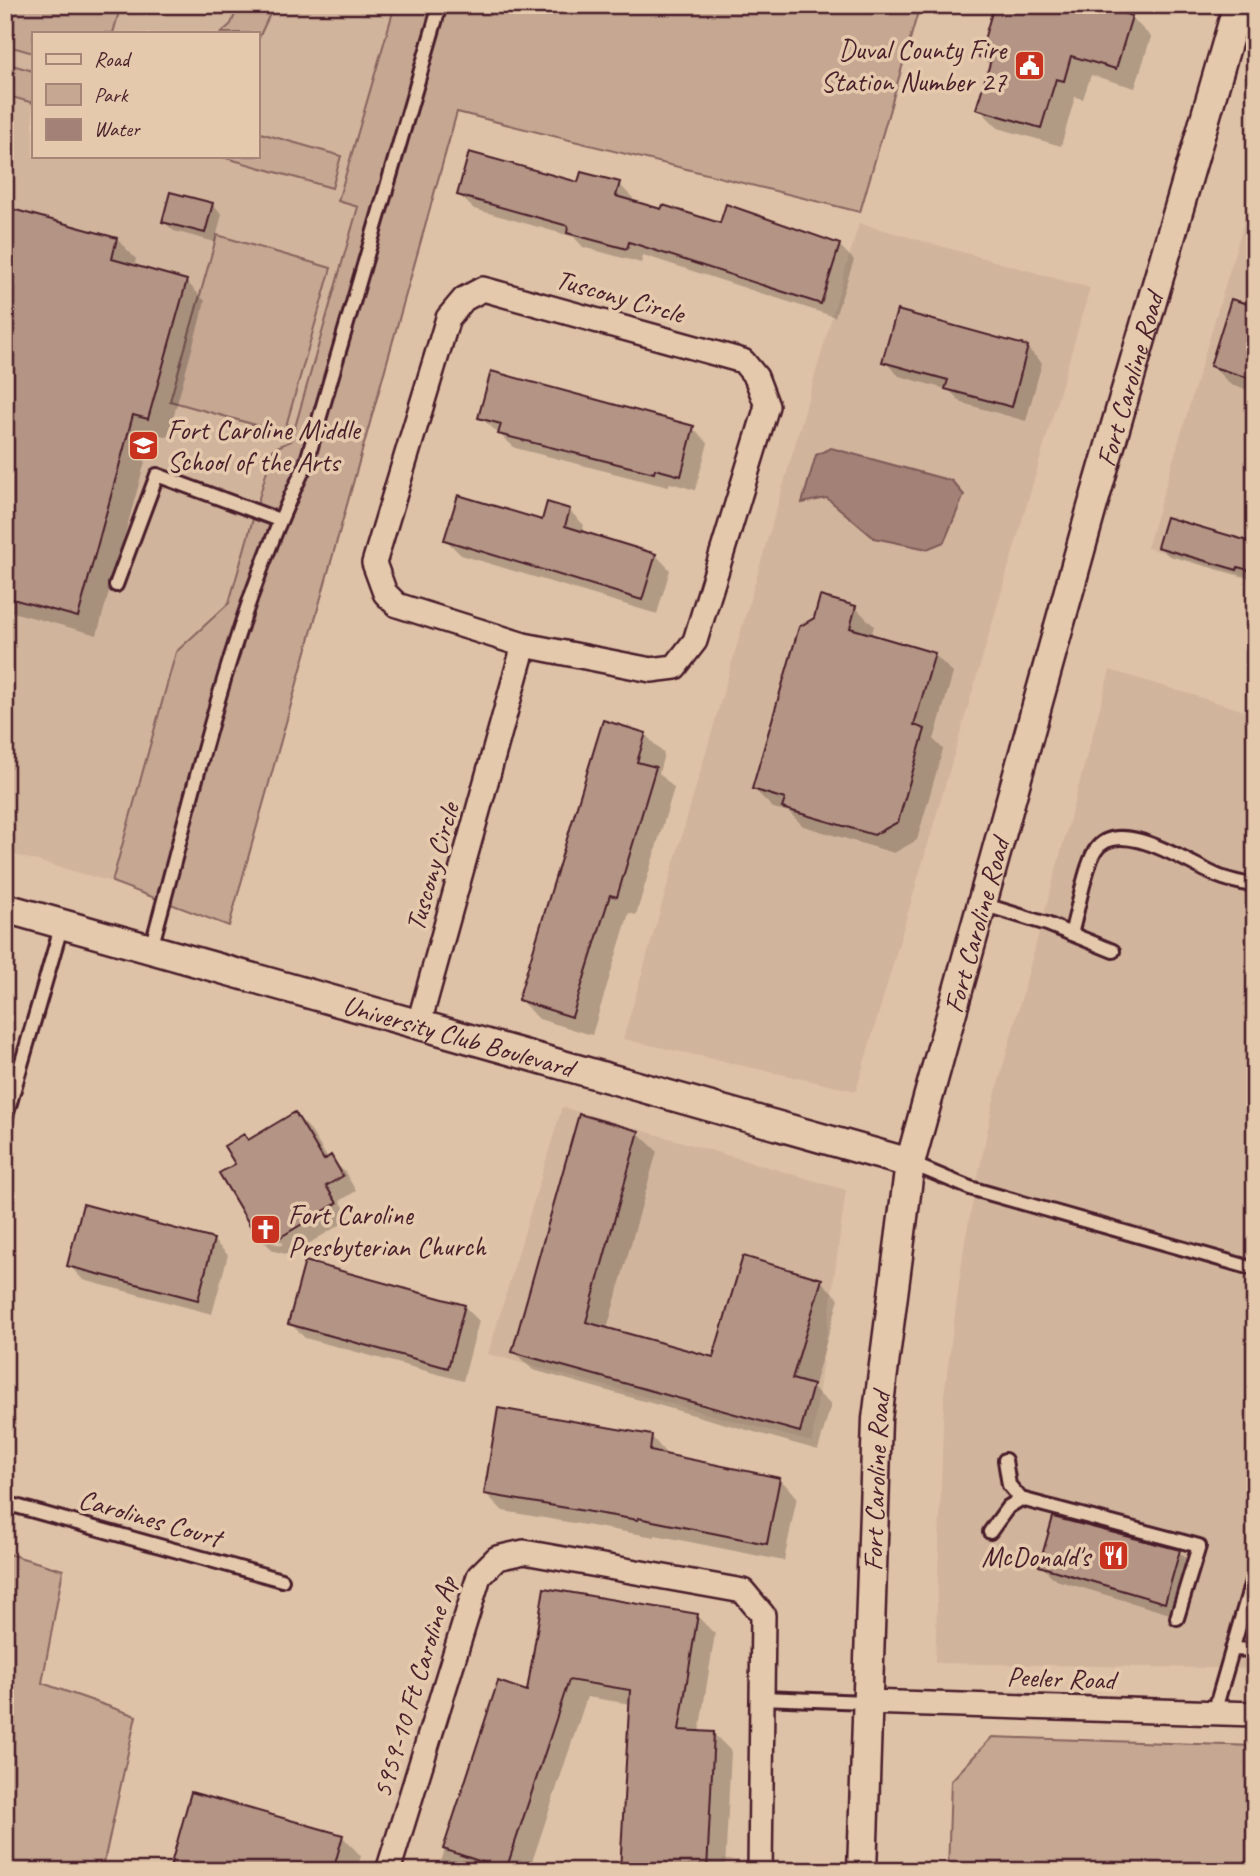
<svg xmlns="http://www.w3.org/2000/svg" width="1260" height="1876" font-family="Caveat,sans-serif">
<rect width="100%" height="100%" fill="#dec2a7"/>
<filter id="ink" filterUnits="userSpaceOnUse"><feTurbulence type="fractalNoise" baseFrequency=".0143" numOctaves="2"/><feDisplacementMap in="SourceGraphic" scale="14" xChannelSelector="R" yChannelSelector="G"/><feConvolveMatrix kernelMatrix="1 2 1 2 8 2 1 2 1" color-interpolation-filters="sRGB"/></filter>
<g filter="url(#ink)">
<path fill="#d1b49c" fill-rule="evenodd" d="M5 5H395L338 200 359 206 291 441 273 449 229 603 176 652 112 882 5 852ZM33 33H257V156H33Z
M1255 185V578L1147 548Z
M859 223 1090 288 856 1091 623 1039Z
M1110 670 1255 714V1669L935 1663 944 1395 965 1240 993 1103Z
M562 1107 846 1190 812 1442 488 1354Z"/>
<path fill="#c5a792" stroke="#88635e" stroke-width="2" d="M5 5H121L113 33H33V53L5 45Z
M239 5H274L257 42V33H221L231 24Z
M395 5H920L860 212 457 112 229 926 112 882 176 652 229 603 273 449 291 441 358 207 338 201Z
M5 63 33 71V103L5 95Z
M257 132 341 156 332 188 219 156H257Z
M217 235 331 268 284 433 170 401Z
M5 1553 63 1570 42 1683 136 1716 102 1871H23L5 1866Z
M992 1737 1255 1746V1871H948L951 1781Z"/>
<path fill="#a38176" stroke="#7f5a58" stroke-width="2" d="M831 448 952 481 964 495 944 542 927 549 874 538 827 498 802 503 816 455Z"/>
<path fill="#0003" d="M1131 17 1151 37 1135 88 1091 75 1083 99 1075 97 1061 146 998 128 978 108 991 66 981 56Z
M579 184H619L633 198 632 203 721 225 839 245 854 260 835 317 643 255 641 263 583 247 574 237 474 209 459 195Z
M212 204 222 214 215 242 174 231 164 222Z
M5 209 117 239 136 259 134 267 186 281 205 301 168 437 153 433 97 635 5 610Z
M1255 307V392L1231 385 1212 366Z
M1027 348 1042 363 1026 421 962 403 949 390 899 376 884 361Z
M480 417 693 428 708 443 695 490 670 483 668 487 515 448Z
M549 504 570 511 584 525 582 533 656 555 670 570 657 614 461 555 446 540 543 522Z
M1255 545V580L1169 556 1159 547Z
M855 607 874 626 871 636 934 654 953 673 934 740 943 749 917 840 894 853 803 826 789 812 773 808 754 789Z
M645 734 664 754 659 773 674 788 636 915 629 913 592 1035 539 1019 520 1000Z
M295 1114 309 1128 328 1159 330 1158 345 1172 356 1191 340 1201 351 1218 290 1255 274 1251 263 1241 282 1245 283 1242 263 1237V1240L259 1236 237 1164 249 1142Z
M638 1133 657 1151 607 1329 714 1359 821 1281 839 1299 813 1388 831 1405 818 1450 533 1370 514 1352Z
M213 1240 228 1255 212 1314 83 1280 69 1265Z
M464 1306 479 1321 463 1381 305 1338 290 1323Z
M652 1437 669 1457 780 1479 797 1497 784 1561 655 1535V1537L503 1511 485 1493Z
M1179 1552 1194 1566 1180 1617 1056 1580 1041 1566Z
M697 1616 715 1634 699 1733H713L731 1751 725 1871H622L631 1704 587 1697 529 1871H438L499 1683 529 1693Z
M342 1836 361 1856 357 1871H171Z"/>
<path fill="#b49484" stroke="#4a1f2b" stroke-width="2" d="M994 5H1097L1132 16 1116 69 1071 56 1064 81 1056 79 1041 128 976 109 991 60 979 57Z
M469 152 578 182 581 172 620 182 616 196 661 209 663 205 720 223 726 204 840 244 821 304 629 242 627 249 567 233 568 226 457 195Z
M170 192 213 203 205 233 162 222Z
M5 207 117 238 112 259 187 280 148 419 133 415 78 617 5 597Z
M1231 299 1255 306V380L1210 366Z
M897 310 1028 346 1012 407 945 389 948 380 882 362Z
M491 371 694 426 681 476 655 469 654 473 498 434 501 424 478 418Z
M458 495 542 520 547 502 570 509 565 526 656 554 642 600 444 540Z
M1166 517 1255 543V572L1238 567 1237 570 1157 547Z
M820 596 856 606 850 628 935 653 914 725 925 729 898 822 874 835 782 808 785 799 752 789 799 627 814 618Z
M603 720 646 733 637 762 656 767 617 897 610 895 572 1017 518 1000Z
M295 1112 324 1160 331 1155 343 1176 326 1186 337 1203 274 1241 257 1237 219 1173 235 1164 224 1146 244 1134 248 1140Z
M579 1114 639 1131 586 1322 713 1357 743 1256 822 1279 792 1379 813 1385 800 1432 512 1352Z
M83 1204 214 1239 198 1300 67 1266Z
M305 1261 465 1305 448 1368 288 1324Z
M498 1408 652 1435 650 1451 780 1478 767 1544 638 1518V1520L484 1494Z
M1053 1517 1180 1550 1165 1603 1039 1566Z
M544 1588 698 1614 679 1730 714 1732 707 1871H620L630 1690 569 1680 506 1870 443 1849 498 1681 527 1691Z
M191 1792 343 1835 333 1871H169Z"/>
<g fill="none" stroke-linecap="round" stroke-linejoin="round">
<defs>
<path id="service" d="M116 585 157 475 279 520
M982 904 1047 924 1113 951
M1071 934C1077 914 1085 867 1095 851 1118 814 1192 866 1218 876 1230 881 1243 883 1255 886
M151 948C196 785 231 617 306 464L440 5
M5 1120 62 924
M910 1163 970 1188 1255 1269
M1005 1460 1009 1485 1021 1499 1199 1546 1177 1618
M5 1503 282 1580
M990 1532 1008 1507 1021 1499
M1232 1649 1255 1650
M762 1698 866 1702
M1214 1713 1255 1571"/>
<path id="minor" d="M483 289 743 361 756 377 767 406 695 641 675 667 651 670 524 645 397 605 385 593 374 563 448 318 464 299Z
M419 1023 524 645
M866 1702 1255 1714
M388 1871 479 1576 497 1558 524 1552 743 1591 763 1615 760 1871"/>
<g id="tertiary">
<path id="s1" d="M5 908 910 1163"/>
<path id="s2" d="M862 1871 877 1419 910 1163 1091 511 1238 5"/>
</g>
</defs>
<use href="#service" stroke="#4a1f2b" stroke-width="18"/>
<use href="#minor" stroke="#4a1f2b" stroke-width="28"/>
<use href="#tertiary" stroke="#4a1f2b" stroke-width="33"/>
<use href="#service" stroke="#e4c9ac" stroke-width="12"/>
<use href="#minor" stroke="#e4c9ac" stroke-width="23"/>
<use href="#tertiary" stroke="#e4c9ac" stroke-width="28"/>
</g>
</g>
<defs>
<symbol id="civic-square" viewBox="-11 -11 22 22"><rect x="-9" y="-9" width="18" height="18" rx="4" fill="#c8321e" stroke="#e4c9ac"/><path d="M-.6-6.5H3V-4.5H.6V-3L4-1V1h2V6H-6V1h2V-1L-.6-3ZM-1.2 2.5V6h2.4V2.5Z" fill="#fff"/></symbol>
<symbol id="school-square" viewBox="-11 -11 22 22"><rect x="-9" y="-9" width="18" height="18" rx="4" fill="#c8321e" stroke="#e4c9ac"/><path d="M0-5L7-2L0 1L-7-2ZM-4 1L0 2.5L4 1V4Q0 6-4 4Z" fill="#fff"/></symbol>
<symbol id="church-square" viewBox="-11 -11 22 22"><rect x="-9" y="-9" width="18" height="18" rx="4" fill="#c8321e" stroke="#e4c9ac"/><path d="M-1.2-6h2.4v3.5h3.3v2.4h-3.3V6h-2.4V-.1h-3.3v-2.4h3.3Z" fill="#fff"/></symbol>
<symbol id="restaurant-square" viewBox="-11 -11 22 22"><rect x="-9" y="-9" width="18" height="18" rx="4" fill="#c8321e" stroke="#e4c9ac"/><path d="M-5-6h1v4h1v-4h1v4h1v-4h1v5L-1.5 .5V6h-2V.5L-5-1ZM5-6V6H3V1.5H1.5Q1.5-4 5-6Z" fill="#fff"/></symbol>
</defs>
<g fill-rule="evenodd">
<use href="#civic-square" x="1012" y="48" width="35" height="35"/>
<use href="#school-square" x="126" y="428" width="35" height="35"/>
<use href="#church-square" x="248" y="1212" width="35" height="35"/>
<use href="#restaurant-square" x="1096" y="1538" width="35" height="35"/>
</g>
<g text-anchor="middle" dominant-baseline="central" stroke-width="7" stroke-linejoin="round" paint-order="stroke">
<g font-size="28" fill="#4a1f2b" stroke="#e4c9ac" text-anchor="end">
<text x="1006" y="49">Duval County Fire<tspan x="1006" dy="32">Station Number 27</tspan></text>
<text x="167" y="429" text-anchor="start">Fort Caroline Middle<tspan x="167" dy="32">School of the Arts</tspan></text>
<text x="288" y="1214" text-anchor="start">Fort Caroline<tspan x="288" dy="32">Presbyterian Church</tspan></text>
<text x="1090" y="1556">McDonald's</text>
</g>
<g font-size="28" fill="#4a1f2b" stroke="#e4c9ac">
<text transform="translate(620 296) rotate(16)">Tuscony Circle</text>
<text stroke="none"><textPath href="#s2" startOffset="1524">Fort Caroline Road</textPath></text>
<text transform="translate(432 867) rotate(-74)">Tuscony Circle</text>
<text stroke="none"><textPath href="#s2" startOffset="957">Fort Caroline Road</textPath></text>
<text stroke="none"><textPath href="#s1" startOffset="471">University Club Boulevard</textPath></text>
<text stroke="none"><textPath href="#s2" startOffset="390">Fort Caroline Road</textPath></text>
<text transform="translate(150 1518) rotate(16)">Carolines Court</text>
<text transform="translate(1061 1678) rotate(2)">Peeler Road</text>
<text transform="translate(414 1687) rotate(-73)">5959-10 Ft Caroline Ap</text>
</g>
</g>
<rect width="1260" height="1876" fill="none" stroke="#e4c9ac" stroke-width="28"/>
<rect x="14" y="14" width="1232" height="1848" fill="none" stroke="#4a1f2b" stroke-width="2.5" filter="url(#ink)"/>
<rect x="32" y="32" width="228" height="126" fill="#e4c9ac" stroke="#a68578" stroke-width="2"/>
<rect x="46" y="54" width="35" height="10" fill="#e4c9ac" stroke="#a68578" stroke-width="2"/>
<text x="94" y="66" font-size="21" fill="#4a1f2b">Road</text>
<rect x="46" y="84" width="35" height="21" fill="#c5a792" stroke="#a68578" stroke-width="2"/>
<text x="94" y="102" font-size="21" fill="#4a1f2b">Park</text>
<rect x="46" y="119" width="35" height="21" fill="#a38176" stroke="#a68578" stroke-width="2"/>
<text x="94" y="136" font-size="21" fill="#4a1f2b">Water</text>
</svg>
